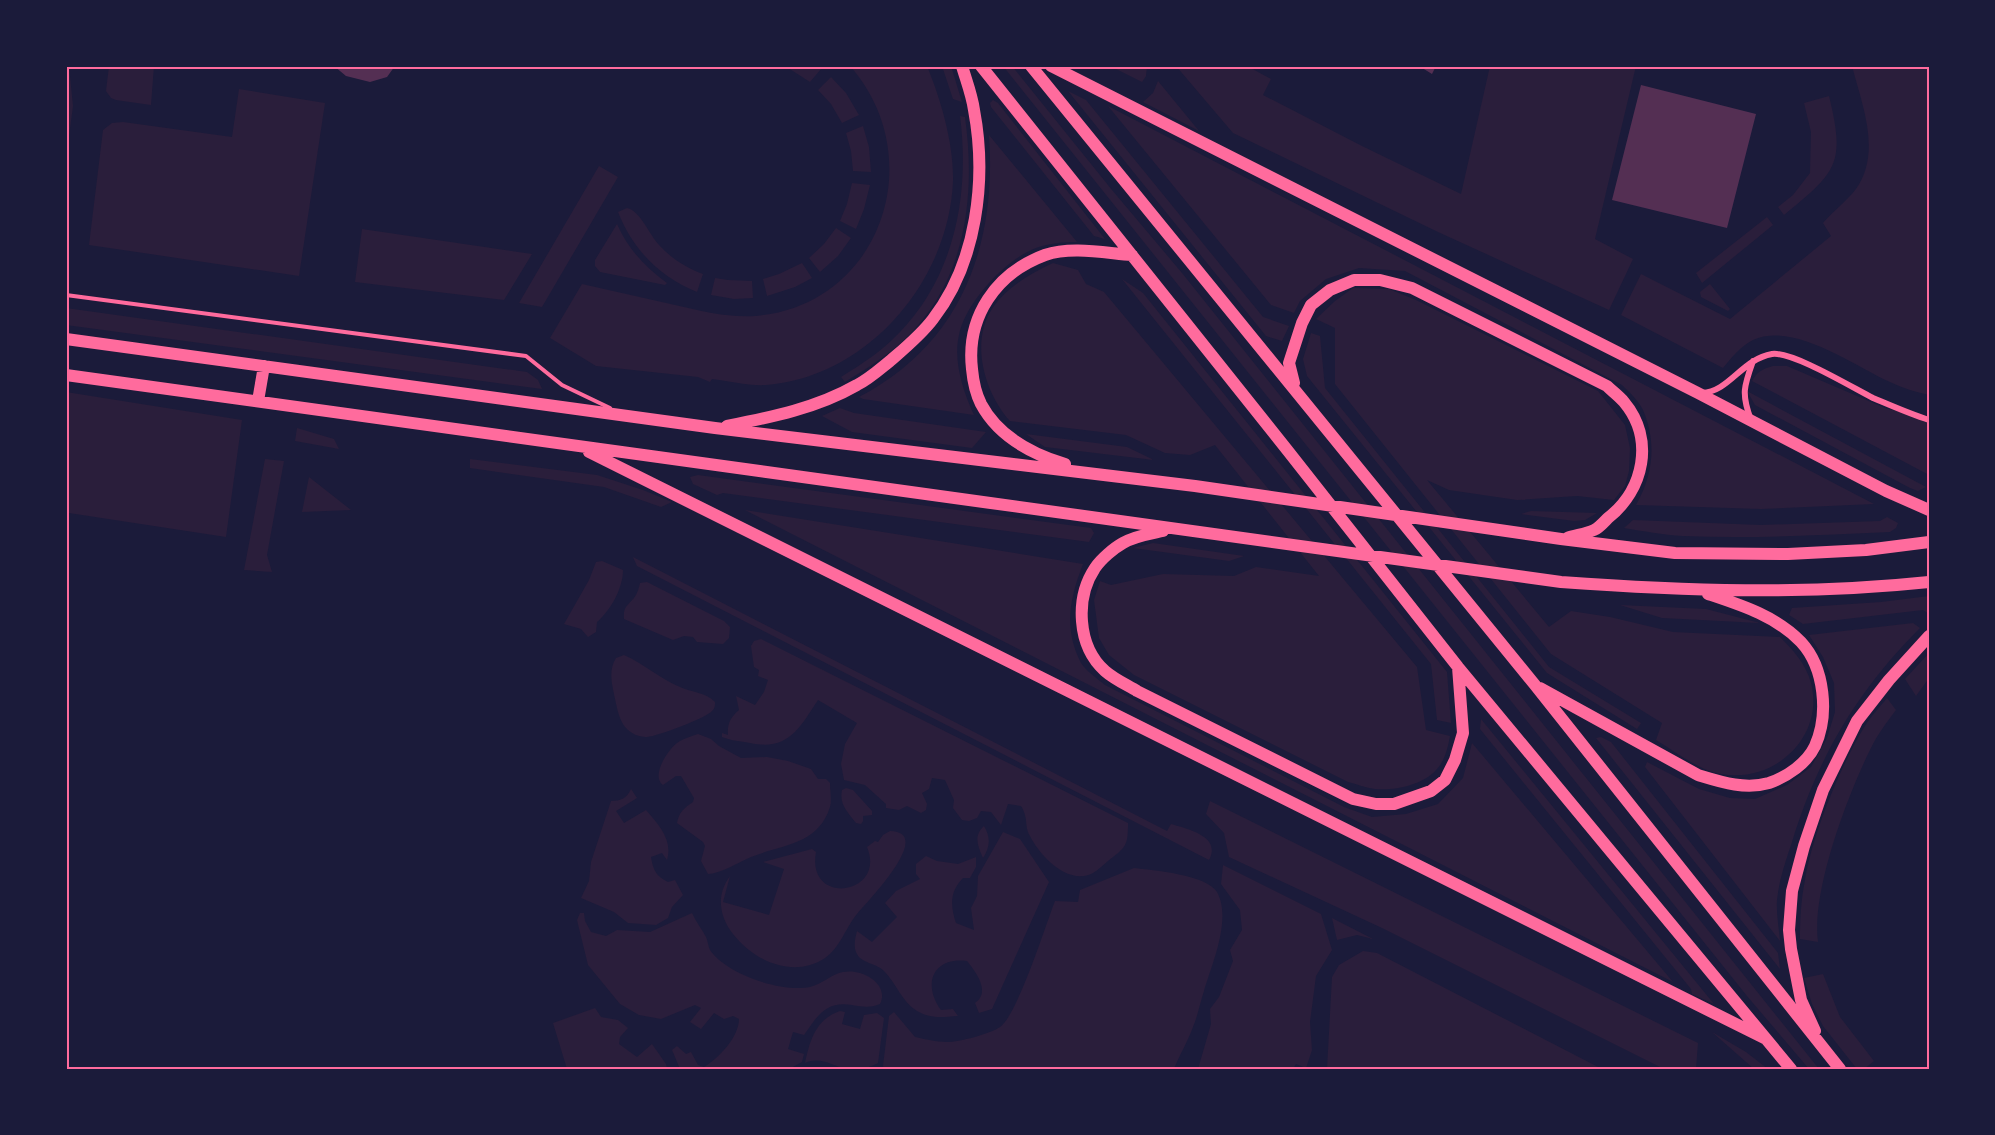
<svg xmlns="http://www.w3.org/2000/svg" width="1995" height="1135" font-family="Rubik,sans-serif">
<rect width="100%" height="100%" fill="#1b1b3a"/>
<path fill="#2a1e3b" d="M66 66H69L73 106 66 159Z
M109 66H154L151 105 116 100 111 98 106 91Z
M785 66H817L821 69 810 82Z
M850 66H927C941 100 954 144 953 181 949 281 868 377 766 385 749 386 729 381 712 379L710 382 698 377 596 366 550 338 582 284C613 291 644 298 675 305 702 311 728 318 756 316 881 305 931 158 850 66Z
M942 66H951L962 102 953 99Z
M1003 66H1012L1112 190 1182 273 1819 1069H1809L1747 996Z
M1110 66H1147L1146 76 1142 82Z
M1176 66H1247L1271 79 1263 95 1362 146 1461 194 1490 66H1636L1595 239 1633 259 1609 310 1438 232 1233 133Z
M1852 66H1929V395C1915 392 1903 388 1890 382 1854 366 1793 321 1753 340 1741 346 1731 358 1723 368L1621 315 1641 274 1730 319 1831 236 1823 223C1833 211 1846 202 1856 189 1882 152 1862 105 1852 66Z
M831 77 846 93 859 115 842 123 831 104 818 90Z
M1158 81 1199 131 1143 102 1153 93Z
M239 89 325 103 299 276 89 245 103 130 112 123 123 122 232 137Z
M1068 91 1086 100 1263 317 1289 326 1282 341 1266 336Z
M1829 96C1846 165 1836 172 1784 215L1778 207 1793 195 1810 173 1811 132 1804 103Z
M993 100 998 103 1105 239 1094 236 991 107 990 103Z
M1108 106 1874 504 1761 509 1636 505C1653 475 1657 443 1643 410 1639 401 1629 392 1622 385L1405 271 1359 268 1326 279 1300 301 1294 313 1271 305Z
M960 116 965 117C976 196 966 281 905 339 887 356 866 369 845 382L841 377C862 364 882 351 899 333 955 276 970 193 960 116Z
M863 126 869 147 871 172 853 171 851 151 846 133Z
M989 135 1077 242C1063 242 1050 243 1036 248 1006 259 965 303 959 335 953 361 963 391 974 415L863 399 859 397C961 344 997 246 989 135Z
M599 166 618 177 542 307 519 303Z
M852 183 870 185 864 209 856 229 840 221 847 204Z
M627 208C641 211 649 235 660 246 672 259 687 268 703 274L697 292C660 277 633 250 618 212Z
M1767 217 1773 225 1702 283 1696 273Z
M617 224C628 249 645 267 667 283L665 285 600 272 595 266V260Z
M836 228 851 238 838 256 820 272 809 258 824 244Z
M362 229 532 254 504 300 355 282Z
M802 263 812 278 795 287 767 296 763 279 779 274Z
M1053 263 1078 270 1086 284 1104 292 1417 667 1426 730 1450 736C1448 747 1445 761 1436 770 1423 785 1394 791 1375 789 1366 788 1357 784 1348 782L1134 675 1109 655 1099 638 1094 600 1100 581 1111 585 1163 574 1234 576 1256 567 1319 576 1215 445 1190 455 1165 453 1126 435 1010 421C984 392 969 340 994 306 1008 286 1032 273 1053 263Z
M715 278 728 280 752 281 753 298 734 299 711 295Z
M1122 279 1143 293 1447 672 1451 723 1437 720 1431 664Z
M1710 284 1730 309 1728 311 1701 297 1700 292Z
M1353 288 1389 289 1416 300 1598 391 1625 425 1630 448 1629 471 1625 486 1614 500 1577 496 1517 500 1449 490 1427 480 1549 627 1571 611 1610 617 1673 632 1780 637C1793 650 1806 664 1811 683 1825 737 1774 784 1721 774 1698 770 1676 752 1656 740L1662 723 1551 654 1335 384V328L1316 319 1335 301Z
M66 308 527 372 538 380 542 389 66 325Z
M1311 333 1320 336 1325 388 1549 667 1641 723 1637 729 1547 673 1307 376 1303 359Z
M1773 366H1787L1885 408 1929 419V475L1752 381C1757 372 1762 369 1773 366Z
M1747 391 1926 487 1918 491 1910 488 1755 405Z
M66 392 242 420 226 537 69 513 66 515Z
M840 408 854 413 986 432 972 448 852 432 822 416Z
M297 428 334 439 339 449 295 441Z
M1026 434 1127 447 1154 460 1045 447Z
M265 459 284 461 267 555 272 572 244 570Z
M470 459 597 475 643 490 672 502 661 507 604 487 470 468Z
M698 475 1091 528 1094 533 1089 542 723 493 717 495 693 484 690 477Z
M309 477 351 510 302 512Z
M745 510 1083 564C1070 598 1063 628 1081 663 1086 671 1098 679 1105 685L1344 807 1372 817 1406 814 1438 804 1463 778 1472 743 1673 982Z
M1531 511 1597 513 1585 520 1574 521 1521 514Z
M1887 517 1898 523 1896 528 1890 532C1821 535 1752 539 1683 536 1663 535 1643 531 1624 528L1633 520 1761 525 1880 521Z
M1153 543 1244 556 1229 561 1133 548Z
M633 557 1167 831 1171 824C1187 829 1222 836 1209 860L637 566Z
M602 561 623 570C623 588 611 610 597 622L596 632 588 637 581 629 564 624 589 580 596 562Z
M647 582 724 621 730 627 729 638 723 644 697 642 693 637 684 636 673 640 624 619C623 607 627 606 634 598 637 594 639 588 640 583Z
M1929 596V614L1923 610 1803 624 1789 615 1792 608 1881 602Z
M1620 605 1706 609 1760 623 1662 618Z
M1913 623 1920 628C1857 691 1818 757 1792 842 1786 860 1779 880 1777 900 1776 913 1779 928 1780 941L1645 767 1647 762 1699 789 1730 798 1755 799 1787 785 1811 767 1827 738 1835 712 1834 683 1823 657 1809 635Z
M761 639 1128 823C1128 846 1126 847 1108 861 1103 865 1098 870 1093 873 1068 886 1040 856 1030 836 1024 826 1029 819 1021 806L1008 804 1001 825 991 812 981 811 977 818 969 821 962 820 953 808 954 800 945 780 932 778 929 789 922 793 927 804 926 810 921 813 907 806 899 810 886 808V804L865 785 844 780 841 764 845 744 857 723 818 700C799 729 788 751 750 743 740 741 732 741 722 737V733L728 735C727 723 731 717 739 710L736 696 755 705 764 692 768 680 758 676 759 670 754 667 751 646 754 641Z
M1929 653V678L1916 696 1905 679Z
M624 655C644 664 659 678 680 687 691 692 707 693 715 702 715 706 715 708 712 711 706 718 658 736 647 737 643 737 637 736 634 734 620 727 618 712 615 699 612 684 608 671 616 658Z
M1887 698 1896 710C1887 722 1877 735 1871 748 1848 794 1811 891 1818 942L1800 939C1800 919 1801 900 1805 880 1812 836 1841 764 1865 726 1871 716 1880 707 1887 698Z
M1481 719 1714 1004 1692 994 1691 989 1480 729Z
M698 734 711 739 719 746 741 758 767 757 788 761 811 769 818 779H826L830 783C830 791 832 800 830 807 818 845 783 844 751 857 739 862 720 874 708 874L701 861 705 846 703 842 677 823C679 812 684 808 693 802L694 798 681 776H676L663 785C650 776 669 747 680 741 685 738 692 736 698 734Z
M1601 737 1611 742 1778 953 1780 969 1596 738Z
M846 788 853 790 872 811V815L863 816V821L861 824 856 823C848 812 839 805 842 790Z
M631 789 637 798 616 811 624 823 646 810C659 825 673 840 667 860L662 853 651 857C653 870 656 876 668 882L675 880 683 895 672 907 668 918 656 925 628 923 614 912 581 898 589 881 591 862 611 801C621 801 627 798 631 789Z
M1210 801 1698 1043 1696 1069H1664L1382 928 1229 857 1224 833 1206 814Z
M984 826C991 838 990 847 983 858 978 846 973 836 984 826Z
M890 831C936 832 866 903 857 914 846 927 840 948 825 958 793 979 754 961 733 934 719 916 716 895 730 876L723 902 769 915 784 869 763 862 812 849 816 852C806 907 887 895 867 847L875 841 878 842 883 835Z
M1003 832 1020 839 1049 882 992 1009 979 1013 975 1003C991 992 976 972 967 961 933 957 922 984 941 1010L953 1009 958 1016C942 1017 931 1019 917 1011 902 1002 896 983 884 971 876 963 861 963 857 954 853 947 855 939 857 931L872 942 897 917 885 903 896 891 920 879 916 874V864L926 856 937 861 958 864 976 857V867L970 878H963C950 891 950 905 956 923L974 930 971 908 977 896 978 876Z
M1223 865 1321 914 1332 950 1316 976 1310 1022 1312 1050 1306 1068 1296 1064 1293 1069H1198L1211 1024 1210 1009 1219 997 1233 961 1230 950 1242 930 1240 910 1221 884Z
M1134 868C1153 870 1207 875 1217 892 1232 919 1212 964 1204 991 1200 1003 1198 1015 1193 1027 1188 1041 1180 1054 1174 1069H884L883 1066 889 1016 894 1012 915 1037C925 1039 936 1042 947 1042 959 1042 990 1034 1000 1027 1017 1016 1046 924 1055 901L1078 902 1080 890Z
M580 913H584L585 921 591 932 606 936 617 930 650 932 692 913C696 922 702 929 706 937 708 941 708 946 710 950 726 974 782 993 810 987 822 984 832 974 843 972 862 968 890 984 880 1004 870 1008 863 1007 852 1005 826 1001 818 1015 804 1035L793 1032 788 1049 804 1054 802 1062 789 1069H680L672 1050 677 1046 686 1054 691 1052 698 1065 704 1067C719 1058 739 1037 739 1019L733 1016 724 1019 714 1013 701 1029 690 1022 701 1008 695 1005 661 1019 639 1015 620 1004 588 965 577 920Z
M1332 918 1373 939 1357 935 1337 940Z
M1363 951 1377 953 1602 1069H1327L1332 977 1339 965Z
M1823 974 1840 1017 1874 1061 1864 1069H1857L1823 1026 1812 1004 1804 978Z
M595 1008 601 1017 618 1020 628 1028 620 1037 619 1044 637 1057 652 1044 666 1064 667 1069H567L553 1023Z
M840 1011 845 1012 842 1024 860 1029 864 1015 877 1013 884 1018 878 1063C868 1068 859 1071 847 1069 832 1066 821 1056 805 1063 810 1040 816 1019 840 1011Z
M1712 1032 1746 1052 1768 1069H1754Z"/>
<path fill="#542f53" d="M334 66H395L387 77 370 82 346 76Z
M1419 66H1436L1432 74Z
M1641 85 1756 114 1727 228 1612 200Z"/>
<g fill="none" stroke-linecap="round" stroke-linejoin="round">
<path stroke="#ff6b9d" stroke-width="4" d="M66 295 526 356 562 385 610 408"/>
<path stroke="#ff6b9d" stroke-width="6" d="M1702 393C1729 392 1742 359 1772 354 1792 351 1853 388 1873 398 1892 406 1910 414 1929 420
M1751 420C1741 394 1744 386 1753 361"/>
<path stroke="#ff6b9d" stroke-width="12" d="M981 66 1288 451 1458 667 1791 1069
M1031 66 1535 685 1840 1069
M1051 66 1698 393 1886 491 1929 510
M66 339 715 428 1195 486 1561 539 1675 553 1788 554 1866 550 1929 542
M66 375 1561 582C1684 591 1806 595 1929 582
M1294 383 1289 363 1302 323 1311 305 1330 290 1354 280H1380L1412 288 1607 386C1612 391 1619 396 1624 402 1655 439 1644 490 1608 518 1604 522 1599 528 1594 530 1586 534 1575 535 1567 538
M258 401 264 366
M727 426C772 417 817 408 857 385 869 379 880 369 890 361 905 348 921 335 933 319 977 262 987 179 974 110 972 95 966 80 962 66
M589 452 1766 1039
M1065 464C1032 454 998 436 981 404 976 394 973 380 972 369 966 317 996 273 1045 255 1071 246 1105 253 1132 255
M1163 531C1149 534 1135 536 1123 543 1114 548 1101 559 1095 568 1075 598 1077 646 1105 671 1114 679 1127 685 1137 691L1353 799 1376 804H1394L1431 791 1445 780 1455 760 1463 733 1458 667
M1540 688 1698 775C1721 782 1745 790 1769 783 1787 777 1807 763 1815 746 1829 715 1825 668 1801 642 1776 616 1741 605 1708 594
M1815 1031 1801 1000 1791 949 1789 930 1792 891 1804 846 1823 790 1857 721 1889 680 1929 636"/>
</g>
<rect width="1995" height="1135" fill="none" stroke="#1b1b3a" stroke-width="135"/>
<rect x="68" y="68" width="1860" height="1000" fill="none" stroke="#ff6b9d" stroke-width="2"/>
</svg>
